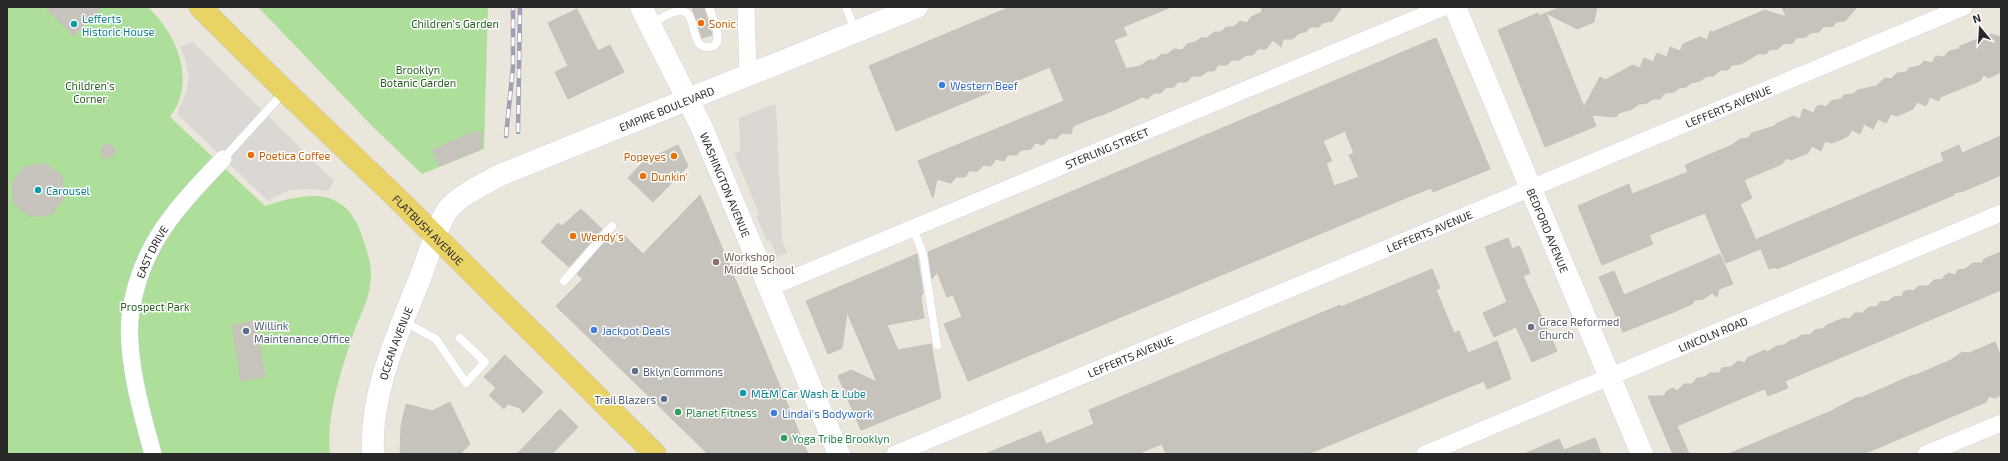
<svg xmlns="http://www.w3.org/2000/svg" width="2008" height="461" font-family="'Exo 2',sans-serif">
<rect width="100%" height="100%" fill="#ebe6dc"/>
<path fill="#addf9b" d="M7 7H148C172 30 191 67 179 101 177 107 173 112 170 117L265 206C311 191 348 186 364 242 369 257 373 270 370 286 368 301 360 316 355 329 342 367 326 414 330 454H7Z
M258 7H488L484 149 422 174 373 127Z"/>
<path fill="#dbd8d3" d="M193 42 334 181 328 191 310 189 289 190 268 201 177 114 187 90 189 76 184 55 180 47Z
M771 105H776L782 239 787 253 777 257 770 240 767 241 756 216 759 214 734 153 740 151 739 118Z"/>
<path fill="#c6c2bc" stroke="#c6c2b6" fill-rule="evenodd" d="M44 7H102L74 36Z
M692 7 704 8 712 35 702 38Z
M1010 7H1171L1123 27 1127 35 1114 40 1126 69 1140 66 1149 60H1155L1160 55 1168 54 1174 49 1182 50 1187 44 1195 42 1201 38H1207L1214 32H1221L1226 27H1234L1240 21 1247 23 1251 17 1262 12 1261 7H1342L1332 21 1322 23 1319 27H1310L1306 32 1299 33 1293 39H1283L1281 47 1273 40 1266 49H1258L1253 55H1247L1239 60H1232L1227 65H1218L1214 71H1208L1201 76H1192L1187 82H1178L1174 87 1165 88 1161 93H1154L1147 99 1143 97 1100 116V115L1073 126 1071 134 1062 133 1056 139 1049 138 1043 145 1035 143 1031 149 1021 150 1017 155H1008L1004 161 996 159 991 166 983 165 978 171H969L965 177H956L951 183 937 179 933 198 918 161 1064 101 1050 67 896 131 869 66Z
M1561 7H1597L1594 22 1577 29 1546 13Z
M1782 7H1857L1845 21 1836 22 1833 26 1823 27 1819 32 1810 33 1806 37 1796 38 1793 43 1783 44 1778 49 1769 50 1766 54H1758L1741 64 1732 65 1728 70H1720L1714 76H1707L1700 81 1691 83 1686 87 1679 88 1674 92 1665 93 1660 99H1653L1647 103 1639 104 1632 109 1619 113 1616 117 1592 115 1596 126 1545 147 1498 30 1538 13 1539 16 1546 13 1584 107 1600 77 1605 80 1633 65 1640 68 1644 58 1653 62 1657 53 1667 57 1670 47 1680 51 1683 44 1700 37 1707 40 1710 31 1713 32 1765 10 1786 17Z
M577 9 598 51 610 45 624 72 568 99 555 72 568 66 548 23Z
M1991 34 2001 37V72L1989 78 1983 75 1980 81 1940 97 1939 101 1930 97 1926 106 1917 102 1913 109 1897 116 1891 114 1886 123 1878 119 1873 129 1864 124 1860 134 1852 130 1848 136 1840 140 1832 143 1825 141 1821 151 1812 146 1808 153 1791 160 1786 158 1782 164 1744 180 1752 198 1740 204 1760 249 1726 263 1705 213 1649 235 1653 244 1602 265 1578 206 1629 184 1632 194 1688 172 1685 165 1732 145 1740 139 1748 138 1752 133 1775 126 1776 124 1793 116 1800 119 1803 109 1814 113 1816 107 1821 105 1826 107 1831 101 1841 99 1844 95 1853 94 1858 90 1876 86 1885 78 1891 79 1897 73 1906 72 1909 68 1919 66 1924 61 1932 63 1936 56 1944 57 1949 51 1959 49 1960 46Z
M1436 38 1490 169 1433 192 1431 188 1408 197 968 381 944 324 962 317 953 295 947 297 937 272 932 279 928 252ZM1345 131 1354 153 1349 155 1359 177 1334 186 1326 163 1332 161 1323 141Z
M473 132H482L481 149 439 166 432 150Z
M2001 136V175L1964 191 1954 193V195L1777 269 1775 267 1769 269 1757 239 1944 161 1941 153 1959 145 1962 153Z
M101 151a7 7 0 1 1 14 0a7 7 0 1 1-14 0Z
M678 145 688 166 653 202 628 178 644 161Z
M45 163 62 176 65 197 52 214 31 217 14 204 12 183 24 167Z
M700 195 779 384 808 454H708L556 306 583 279 577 274 610 236 618 243 625 236 643 254Z
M581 209 602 229 569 267 541 242 558 223 562 226Z
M1508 238 1512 249 1519 246 1522 252 1530 273 1523 276 1557 351 1532 362 1516 327 1494 337 1483 313 1507 302 1485 247Z
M2001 252V290L1785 381 1788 388 1768 396 1765 389 1759 391 1677 426 1689 454H1673L1648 396H1664L1667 391 1673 388 1677 391 1684 384H1692L1697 378 1705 377 1710 373H1719L1722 368 1731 367 1738 361 1745 363 1747 358 1765 350 1767 352 1777 346 1784 345 1791 340H1795L1802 335H1810L1815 330 1825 328V326L1844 318 1849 319 1855 313H1862L1869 307H1876L1880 302 1889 301 1893 297 1903 296V292L1909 290 1913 291 1919 286H1928L1934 280 1943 279 1944 276 1949 273 1955 275 1958 270 1965 269 1973 263H1982L1984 259Z
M917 254 923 293 921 297 924 318 887 325 898 350 931 344 941 398 861 430 838 376 851 370 877 382 847 312 842 348 828 354 806 301Z
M1720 254 1733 284 1719 289 1717 297 1712 293 1703 299 1695 300 1692 304 1674 312 1623 332 1599 277 1614 271 1624 295Z
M1432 269 1440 288 1436 290 1454 333 1459 331 1468 353 1497 341 1511 379 1487 389 1484 381 1308 454H1166L1162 444 1137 454H985L1041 431 1046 444 1094 424 1089 410 1340 305 1341 307Z
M255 321 265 377 241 381 232 325Z
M1995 342 2001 357V395L1995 398 1989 396 1986 402 1873 450 1862 454H1728L1829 412 1856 398 1863 397 1913 375H1916L1951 360 1962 352 1969 353Z
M505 355 543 392 523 413 520 408 508 404 504 409 489 395 496 388 484 377Z
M450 402 470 444 460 454H400L401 426 406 404 432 411Z
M560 409 578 427 552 454H517Z
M1595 438 1601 454H1524L1559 439 1564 450Z"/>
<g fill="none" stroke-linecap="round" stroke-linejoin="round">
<defs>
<path id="lane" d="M846 7 855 30
M651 24C659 20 676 7 685 12 697 17 690 50 709 47 727 45 712 17 709 7
M223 159 284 92
M913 228 923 254 937 345
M564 281 612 226
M403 321 436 339 466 383 485 362 460 338"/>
<g id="street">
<path d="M746 7 748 75"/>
<path id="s1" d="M769 288 1444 7"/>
<path id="s2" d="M153 454C142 415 124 351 131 311 136 277 151 243 173 215 188 195 206 177 223 159"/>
<path id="s3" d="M895 454 1964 7"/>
<path id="s4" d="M1425 454 2001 213"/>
<path d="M1926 454 2001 423"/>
</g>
<g id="secondary">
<path id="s5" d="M641 7 702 128 839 454"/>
<path id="s6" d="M1455 7 1642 454"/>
<path id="s7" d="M373 454C370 389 399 332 422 273 428 257 439 220 449 208 462 194 481 186 498 176L917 7"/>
</g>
<g id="primary">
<path id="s8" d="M200 7 285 91 400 201 655 454"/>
</g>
</defs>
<use href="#lane" stroke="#d1d3e1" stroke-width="9"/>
<use href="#street" stroke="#d1d3e1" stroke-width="18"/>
<use href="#secondary" stroke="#d1d3e1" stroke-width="23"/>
<use href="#primary" stroke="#c7c7c7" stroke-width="23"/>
<use href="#lane" stroke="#fff" stroke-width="8"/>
<use href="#street" stroke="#fff" stroke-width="17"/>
<use href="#secondary" stroke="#fff" stroke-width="22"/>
<use href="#primary" stroke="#e8d364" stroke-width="22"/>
<defs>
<path id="rail" d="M518 132 520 7
M506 136 513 67V7"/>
</defs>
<use href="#rail" stroke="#9fa1b3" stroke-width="4.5"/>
<use href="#rail" stroke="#fff" stroke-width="3" stroke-dasharray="9" stroke-linecap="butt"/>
</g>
<g fill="#e8710a" stroke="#fff" stroke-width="1.5">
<circle cx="701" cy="23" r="4"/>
<circle cx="251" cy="155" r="4"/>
<circle cx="674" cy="156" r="4"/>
<circle cx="643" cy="176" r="4"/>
<circle cx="573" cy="236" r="4"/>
</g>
<g fill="#0f9aa8" stroke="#fff" stroke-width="1.5">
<circle cx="74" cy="24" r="4"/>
<circle cx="38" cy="190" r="4"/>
<circle cx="743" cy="393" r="4"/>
</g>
<g fill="#3f7fe0" stroke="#fff" stroke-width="1.5">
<circle cx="942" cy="85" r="4"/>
<circle cx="594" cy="330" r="4"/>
<circle cx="774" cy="413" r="4"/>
</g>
<circle fill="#8d6e63" stroke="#fff" stroke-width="1.5" cx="716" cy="262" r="4"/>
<circle fill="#6b7280" stroke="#fff" stroke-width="1.5" cx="1531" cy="327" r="4"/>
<g fill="#5c6f8a" stroke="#fff" stroke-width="1.5">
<circle cx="246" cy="331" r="4"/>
<circle cx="635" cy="371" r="4"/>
<circle cx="664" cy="399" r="4"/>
</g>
<g fill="#2e9e5b" stroke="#fff" stroke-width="1.5">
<circle cx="678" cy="412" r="4"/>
<circle cx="784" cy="438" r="4"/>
</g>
<g text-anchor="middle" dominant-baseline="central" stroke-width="3" stroke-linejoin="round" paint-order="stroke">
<g font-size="11" fill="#0d838f" stroke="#fff" text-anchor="start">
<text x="82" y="18">Lefferts<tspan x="82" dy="13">Historic House</tspan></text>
<text x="46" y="190">Carousel</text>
<text x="751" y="393">M&amp;M Car Wash &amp; Lube</text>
</g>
<g font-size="11" fill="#27621e" stroke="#fff">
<text x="455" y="23">Children's Garden</text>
<text x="418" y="69">Brooklyn<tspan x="418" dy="13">Botanic Garden</tspan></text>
<text x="90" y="85">Children's<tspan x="90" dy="13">Corner</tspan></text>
<text x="155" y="306">Prospect Park</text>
</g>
<g font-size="11" fill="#c56008" stroke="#fff" text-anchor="start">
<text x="709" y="23">Sonic</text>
<text x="259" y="155">Poetica Coffee</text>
<text x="666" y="156" text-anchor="end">Popeyes</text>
<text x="651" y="176">Dunkin'</text>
<text x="581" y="236">Wendy's</text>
</g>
<g font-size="11" fill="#366cbe" stroke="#fff" text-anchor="start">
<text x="950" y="85">Western Beef</text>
<text x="602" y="330">Jackpot Deals</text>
<text x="782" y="413">Lindai's Bodywork</text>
</g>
<g font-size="11" fill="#292929" stroke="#fff">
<text stroke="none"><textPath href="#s3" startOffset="903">LEFFERTS AVENUE</textPath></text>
<text stroke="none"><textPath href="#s7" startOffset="500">EMPIRE BOULEVARD</textPath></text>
<text stroke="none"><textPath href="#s1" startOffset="366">STERLING STREET</textPath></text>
<text stroke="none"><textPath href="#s5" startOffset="197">WASHINGTON AVENUE</textPath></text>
<text stroke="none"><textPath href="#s8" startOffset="319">FLATBUSH AVENUE</textPath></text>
<text stroke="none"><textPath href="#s3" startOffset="579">LEFFERTS AVENUE</textPath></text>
<text stroke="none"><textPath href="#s6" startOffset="242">BEDFORD AVENUE</textPath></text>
<text stroke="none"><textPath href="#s2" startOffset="209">EAST DRIVE</textPath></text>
<text stroke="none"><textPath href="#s4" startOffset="312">LINCOLN ROAD</textPath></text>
<text stroke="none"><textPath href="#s7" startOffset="114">OCEAN AVENUE</textPath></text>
<text stroke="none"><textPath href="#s3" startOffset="255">LEFFERTS AVENUE</textPath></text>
</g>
<g font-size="11" fill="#785e54" stroke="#fff" text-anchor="start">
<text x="724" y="256">Workshop<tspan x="724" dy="13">Middle School</tspan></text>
</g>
<g font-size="11" fill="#5b616d" stroke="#fff" text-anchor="start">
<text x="1539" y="321">Grace Reformed<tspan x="1539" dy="13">Church</tspan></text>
</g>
<g font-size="11" fill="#4e5e75" stroke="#fff" text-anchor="start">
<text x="254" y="325">Willink<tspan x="254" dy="13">Maintenance Office</tspan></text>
<text x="643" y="371">Bklyn Commons</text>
<text x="656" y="399" text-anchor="end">Trail Blazers</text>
</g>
<g font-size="11" fill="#27864d" stroke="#fff" text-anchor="start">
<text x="686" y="412">Planet Fitness</text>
<text x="792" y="438">Yoga Tribe Brooklyn</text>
</g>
</g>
<rect width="2008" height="461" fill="none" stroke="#292929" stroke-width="16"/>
<g transform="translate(1980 28) rotate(342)" stroke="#ffffff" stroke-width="3" paint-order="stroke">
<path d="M0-3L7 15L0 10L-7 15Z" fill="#292929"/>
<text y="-6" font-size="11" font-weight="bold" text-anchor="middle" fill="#292929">N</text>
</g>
</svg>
